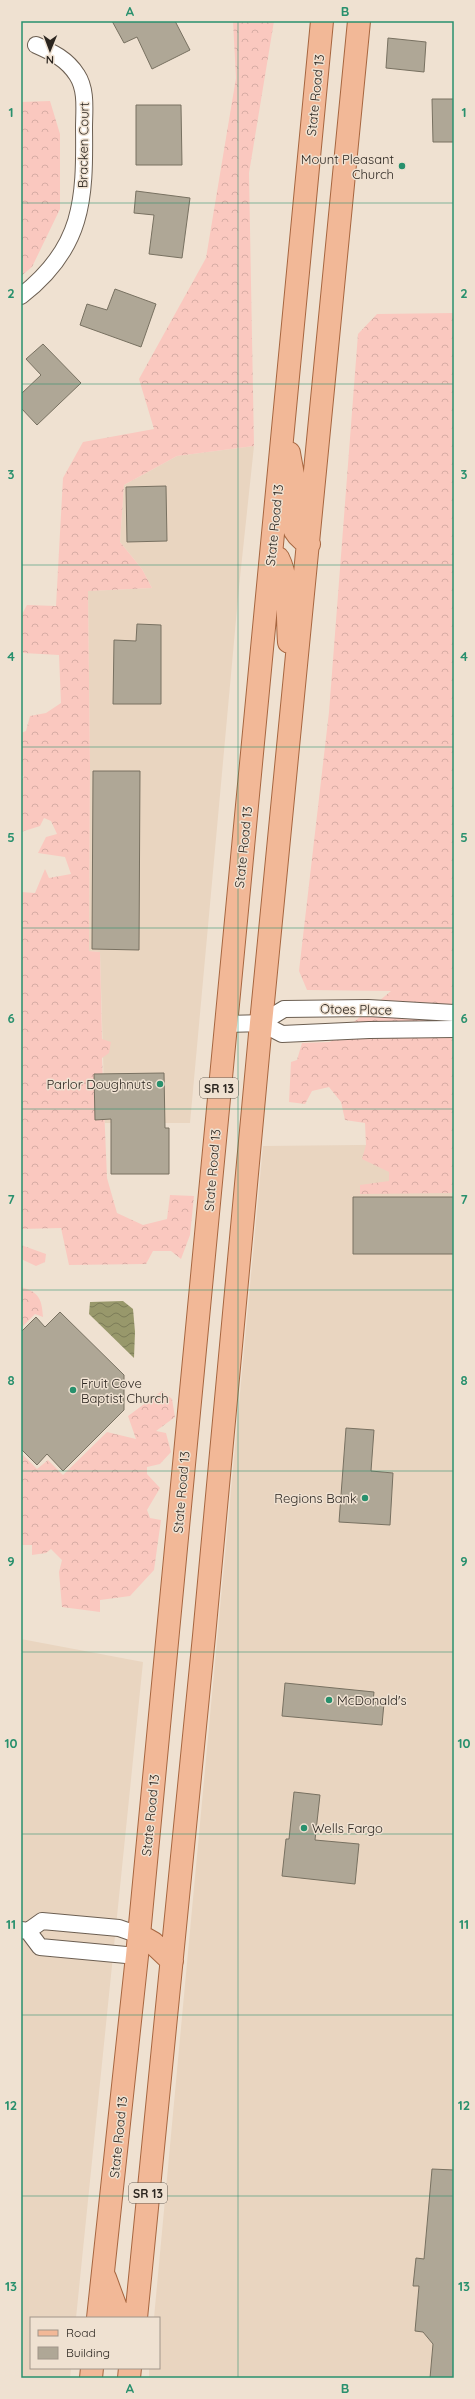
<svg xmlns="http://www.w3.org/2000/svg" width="475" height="2399" font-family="Quicksand,sans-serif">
<defs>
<pattern id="forest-crowns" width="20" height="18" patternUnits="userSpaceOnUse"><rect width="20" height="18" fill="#fac8bf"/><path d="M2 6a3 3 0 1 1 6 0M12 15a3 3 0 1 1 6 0" fill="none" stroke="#d6aca4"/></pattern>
<pattern id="water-waves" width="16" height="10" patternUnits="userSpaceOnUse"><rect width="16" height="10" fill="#98986b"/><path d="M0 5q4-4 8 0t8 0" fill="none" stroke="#7c7c58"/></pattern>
</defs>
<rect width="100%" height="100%" fill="#efe1d1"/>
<path fill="#e9d5c0" d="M254 446 239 587 190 1123H105L100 952 89 951 90 767 88 591 152 588 142 569 120 542 124 485 177 456Z
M454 1144V2378H149V2368H159V2318H154L263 1146Z
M21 1639 143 1662 76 2318H31V2368H71L70 2378H21Z"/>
<path fill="url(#forest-crowns)" d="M233 21H274L249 173 254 446 177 456 124 485 120 542 142 569 152 588 88 591 90 767 89 951 100 952 102 1039 111 1042 109 1053 102 1058 107 1178 117 1213 143 1225 167 1219 170 1195 194 1196 190 1235 181 1259 171 1251H153L146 1264 69 1265 61 1228 21 1229V892L35 893 45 869 49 878 71 874 65 857 38 853 46 837 57 834 51 821 44 818 40 826 21 832V780L24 777 21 774V733L26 731 30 716 46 713 61 703 59 655 23 653 21 616 27 605 56 606 63 478 83 442 154 429 139 379 206 258 236 78Z
M50 101 60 134V209L32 267 21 276V102Z
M454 313V1193L360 1194V1185L389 1181V1172L362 1159 366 1145 365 1123 345 1120 341 1102 329 1087 312 1091 305 1104 289 1102 291 1062 297 1060 302 1043 330 1042 391 991 307 990 299 971 329 712 358 334 377 314Z
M21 1245 46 1254 45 1262 36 1266 21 1259Z
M21 1287C39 1292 42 1299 43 1317L35 1314 21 1328Z
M162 1391 172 1399 175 1417 156 1431 166 1433 171 1452 160 1464 147 1467V1474L160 1488 147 1510 150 1518 161 1520 154 1570 130 1596 100 1600V1612L62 1607 59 1572 62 1560 51 1549 46 1553 32 1555V1545H22L21 1543V1453L37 1469 48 1460 63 1475 107 1432 136 1439 128 1416Z"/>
<path fill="url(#water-waves)" d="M123 1301 133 1309 135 1332 134 1358 89 1314 90 1302Z"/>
<path fill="#afa796" stroke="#787161" d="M112 21H175L190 50 152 69 137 37 124 43Z
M388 38 426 42 424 72 386 68Z
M432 99H454V142H433Z
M136 105H181L182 165H136Z
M136 191 190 198 182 258 149 254 154 215 134 213Z
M115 289 156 304 141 347 80 325 87 304 107 310Z
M43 344 81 383 37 425 21 408V394L41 375 26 359Z
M166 486 167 541 127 542 126 487Z
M137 624 161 625V704H113L114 640 136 641Z
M93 771H140L139 950 92 949Z
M164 1073 165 1128H169V1174H111V1119L95 1120 94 1074Z
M353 1197H454V1254H353Z
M60 1312 124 1375V1410L63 1471 47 1454 37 1465 21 1449V1332L36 1317 45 1327Z
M346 1428 374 1430 371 1471 393 1473 390 1525 339 1522Z
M285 1683 374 1692 373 1702 384 1703 382 1725 282 1716Z
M294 1792 320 1795 315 1840 359 1844 355 1884 282 1876 286 1839H289Z
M432 2169 454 2170V2378H430L433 2344 423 2332 415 2331 419 2286H413L416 2258 424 2259Z"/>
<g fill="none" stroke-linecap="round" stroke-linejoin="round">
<defs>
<path id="minor" d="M21 296C83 248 85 200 84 128 84 111 87 90 77 75 67 59 52 52 36 45
M261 1023 284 1009 368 1008 454 1013
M225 1024 261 1023 282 1034 369 1030 454 1029
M21 1930 28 1931 42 1921 119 1928 139 1935
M28 1931 40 1947 137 1956"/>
<path id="primary" d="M289 453C291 465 294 478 295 490 295 515 283 528 309 544
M271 555 278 558C290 582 287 615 289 642
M139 1935 153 1943 172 1961
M105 2278 116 2308 125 2318
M98 2318 137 1956 322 21
M136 2318 204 1636 261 1023 359 21
M91 2378 92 2368
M129 2378 130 2368"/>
</defs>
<use href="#minor" stroke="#6c5f52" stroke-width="18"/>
<use href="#primary" stroke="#a76640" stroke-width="24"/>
<use href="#minor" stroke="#fff" stroke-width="16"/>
<use href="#primary" stroke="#f2b897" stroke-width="22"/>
</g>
<path fill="none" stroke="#28906d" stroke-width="1" stroke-opacity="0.55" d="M238 21V2378M21 203H454M21 384H454M21 565H454M21 747H454M21 928H454M21 1109H454M21 1290H454M21 1471H454M21 1652H454M21 1834H454M21 2015H454M21 2196H454"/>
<g fill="#28906d" stroke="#efe1d1" stroke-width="1.5">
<circle cx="402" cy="166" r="4"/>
<circle cx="160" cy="1084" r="4"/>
<circle cx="73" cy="1390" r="4"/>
<circle cx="365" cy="1498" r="4"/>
<circle cx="329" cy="1700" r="4"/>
<circle cx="304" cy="1828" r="4"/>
</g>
<g text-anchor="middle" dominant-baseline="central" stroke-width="3" stroke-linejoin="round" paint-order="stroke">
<g fill="#efe1d1" stroke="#665e55" stroke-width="1">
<rect x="200" y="1078" width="38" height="20" rx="3"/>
<rect x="129" y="2183" width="38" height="20" rx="3"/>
</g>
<g font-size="12" font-weight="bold" fill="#2c2620">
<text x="219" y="1088">SR 13</text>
<text x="148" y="2193">SR 13</text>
</g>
<g font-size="13" fill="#2c2620" stroke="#efe1d1">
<text transform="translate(315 95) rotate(-84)">State Road 13</text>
<text transform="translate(83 145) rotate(-89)">Bracken Court</text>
<text transform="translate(274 525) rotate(-84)">State Road 13</text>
<text transform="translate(243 847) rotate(-84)">State Road 13</text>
<text transform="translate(356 1009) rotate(1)">Otoes Place</text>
<text transform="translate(212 1170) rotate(-85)">State Road 13</text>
<text transform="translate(181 1492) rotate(-85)">State Road 13</text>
<text transform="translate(150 1815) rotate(-84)">State Road 13</text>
<text transform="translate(118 2137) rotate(-84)">State Road 13</text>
</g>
<g font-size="13" fill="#2c2620" stroke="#efe1d1" text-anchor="end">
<text x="394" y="159">Mount Pleasant<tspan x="394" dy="15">Church</tspan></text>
<text x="152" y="1084">Parlor Doughnuts</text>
<text x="81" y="1383" text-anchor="start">Fruit Cove<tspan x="81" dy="15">Baptist Church</tspan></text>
<text x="357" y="1498">Regions Bank</text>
<text x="337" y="1700" text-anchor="start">McDonald's</text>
<text x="312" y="1828" text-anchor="start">Wells Fargo</text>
</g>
</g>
<rect width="475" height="2399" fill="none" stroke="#efe1d1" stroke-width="44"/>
<rect x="30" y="2317" width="130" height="52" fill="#efe1d1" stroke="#a1968a"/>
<rect x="38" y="2330" width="20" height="6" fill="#f2b897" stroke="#a1968a"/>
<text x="66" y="2337" font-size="12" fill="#2c2620">Road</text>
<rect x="38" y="2347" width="20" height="12" fill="#afa796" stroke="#a1968a"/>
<text x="66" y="2357" font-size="12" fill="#2c2620">Building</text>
<g transform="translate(50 50) rotate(181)" stroke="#efe1d1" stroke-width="3" paint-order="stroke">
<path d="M0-3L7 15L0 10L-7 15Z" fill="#2c2620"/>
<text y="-6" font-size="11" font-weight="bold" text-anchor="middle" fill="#2c2620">N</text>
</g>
<rect x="22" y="22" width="431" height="2355" fill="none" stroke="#28906d" stroke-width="1.5"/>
<g font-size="13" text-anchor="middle" font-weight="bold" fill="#28906d">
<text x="130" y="16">A</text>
<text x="345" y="16">B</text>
<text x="11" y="117">1</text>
<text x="464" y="117">1</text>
<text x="11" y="298">2</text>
<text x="464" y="298">2</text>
<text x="11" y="479">3</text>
<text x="464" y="479">3</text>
<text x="11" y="661">4</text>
<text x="464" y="661">4</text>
<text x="11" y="842">5</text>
<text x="464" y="842">5</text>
<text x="11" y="1023">6</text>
<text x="464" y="1023">6</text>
<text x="11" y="1204">7</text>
<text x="464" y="1204">7</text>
<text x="11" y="1385">8</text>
<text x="464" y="1385">8</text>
<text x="11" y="1566">9</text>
<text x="464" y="1566">9</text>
<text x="11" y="1748">10</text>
<text x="464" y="1748">10</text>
<text x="11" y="1929">11</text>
<text x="464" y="1929">11</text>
<text x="11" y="2110">12</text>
<text x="464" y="2110">12</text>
<text x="11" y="2291">13</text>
<text x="464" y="2291">13</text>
<text x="130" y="2393">A</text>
<text x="345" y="2393">B</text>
</g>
</svg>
